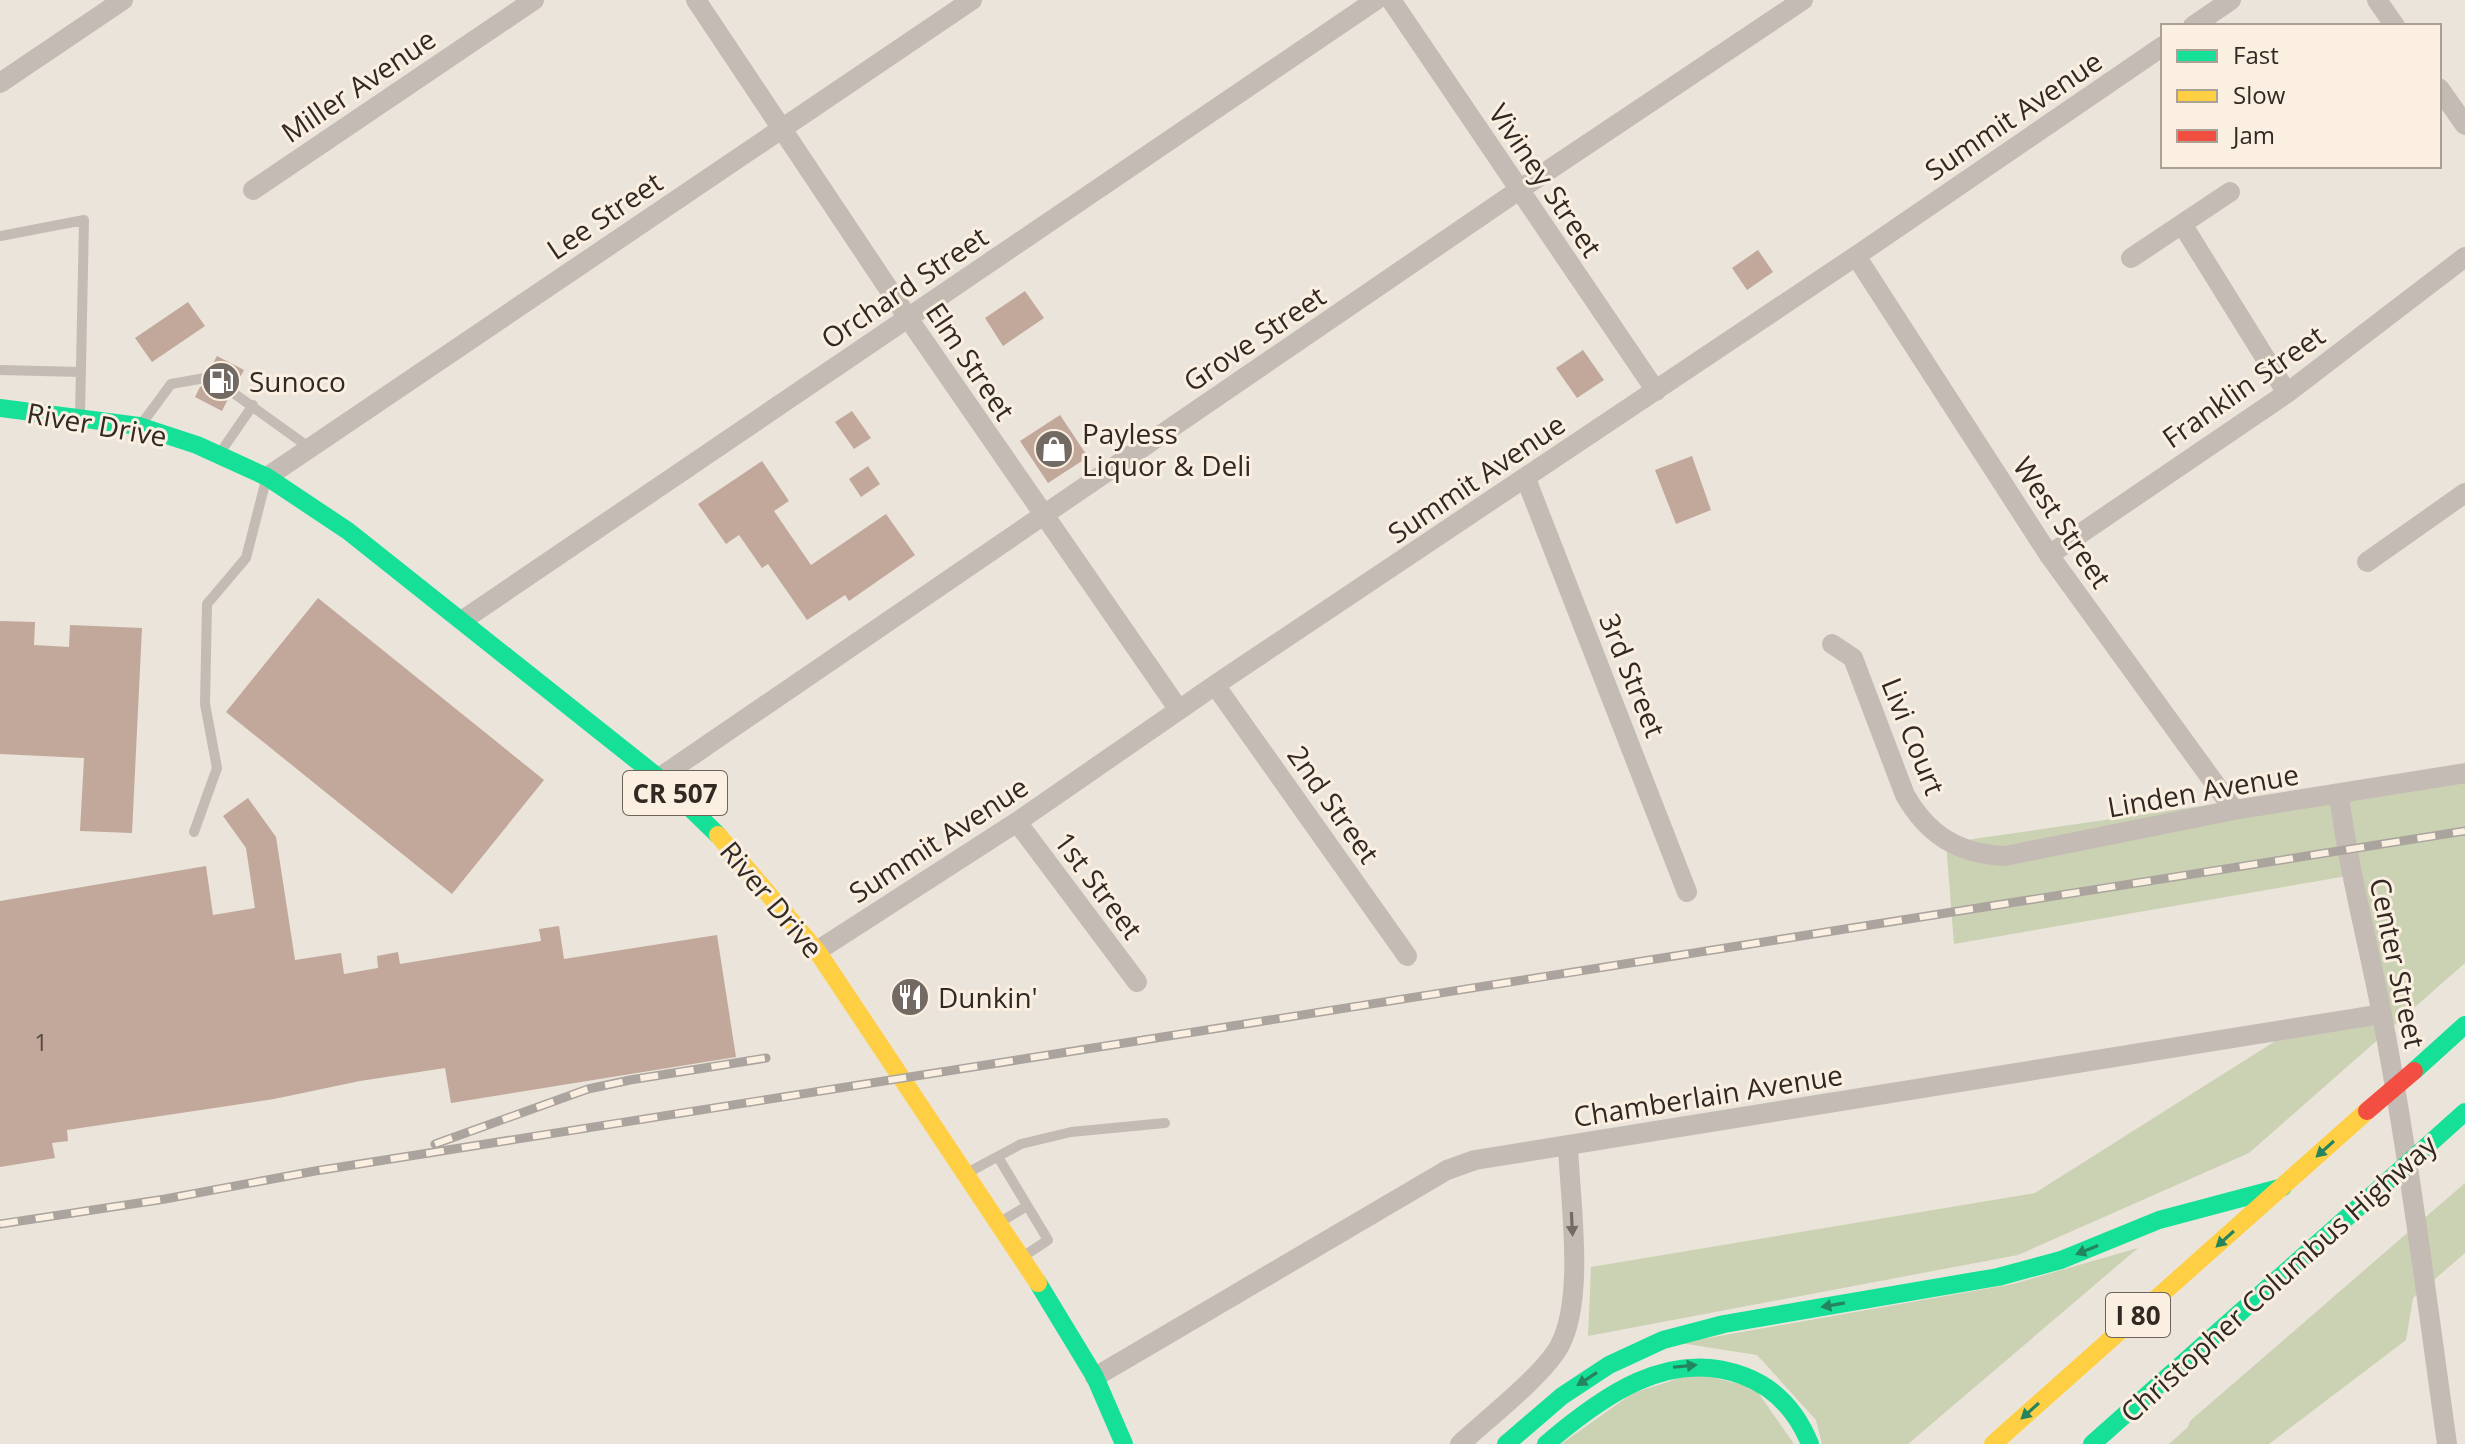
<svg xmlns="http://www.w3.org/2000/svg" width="2465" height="1444" font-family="'Open Sans',sans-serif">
<rect width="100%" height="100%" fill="#ebe4da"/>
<path fill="#cbd1b3" d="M2465 768V963L2249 1153 2018 1255 1588 1336 1591 1267 2035 1193 2291 1031 2380 1012 2353 875 1954 944 1946 843Z
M2465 1183V1253L2413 1298 2406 1340 2269 1444H2169L2188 1427 2190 1421Z
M2138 1248 1908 1444H1822L1816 1420 1757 1355 1680 1343 2013 1284Z
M1696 1373 1755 1388 1794 1444H1561L1633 1393Z"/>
<path fill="#c1a89a" d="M1758 250 1773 272 1747 290 1732 268Z
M1025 291 1044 318 1003 346 985 318Z
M188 302 205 326 152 362 135 338Z
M1583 350 1604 380 1577 398 1556 368Z
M217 356 244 370 236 385 229 384 225 388 224 395 228 399 222 411 195 397 200 387 212 381 213 376 209 371Z
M852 411 871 438 854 449 835 422Z
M1060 415 1088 457 1048 483 1020 441Z
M1692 456 1711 510 1676 524 1655 470Z
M762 461 789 501 774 511 811 565 886 514 915 555 849 601 845 595 807 620 768 564 762 568 739 535 726 544 698 504Z
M868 466 880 484 861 497 849 479Z
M318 598 544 780 452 894 226 712Z
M0 621 35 622 34 645 69 647 70 625 142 628 132 833 80 831 84 758 0 754Z
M248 798 276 837 295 960 341 953 344 974 378 968 377 956 398 952 400 964 541 941 539 929 559 926 564 959 717 935 736 1057 451 1103 445 1068 360 1081 274 1099 67 1130 68 1141 52 1143 55 1158 0 1167V901L206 866 213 915 255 908 246 848 223 816Z"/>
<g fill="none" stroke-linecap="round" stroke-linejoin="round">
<path stroke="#c4bcb4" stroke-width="10" d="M0 236 84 220 80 415
M0 370 81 372
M232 392 310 448
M143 422 171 384 205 378
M222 450 253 405
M194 832 217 768 205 704 207 604 246 558 265 484
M998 1157 1048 1240 1027 1254
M969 1172 1021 1144 1071 1132 1165 1123
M1002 1221 1027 1206"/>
<path stroke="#c4bcb4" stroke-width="20" d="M696 0 908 318 1179 710
M1391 0 1656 391
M2377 0 2395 26
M2193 26 2231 0
M0 83 123 0
M2439 88 2465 125
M253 190 534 0
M2182 224 2287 393
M1856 256 2049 555 2234 810
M2131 258 2230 192
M267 477 972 0
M1526 479 1687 892
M2049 555 2287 393 2465 257
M2367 562 2465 493
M463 620 1376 0
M1832 644 1853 658 1905 795C1928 835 1958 854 2005 856L2234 810 2465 773
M1215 685 1407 956
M659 778 1519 190 1803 0
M2339 794C2348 869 2368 941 2382 1015 2409 1157 2427 1301 2447 1444
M1017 822 1137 982
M817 951 1017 822 1215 685 1856 256 2163 46
M1095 1377 1447 1170 1475 1160 2382 1014
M1460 1444C1486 1420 1545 1374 1560 1345 1585 1297 1570 1201 1568 1146"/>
<path stroke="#16e098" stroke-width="18" d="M0 408 139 426 197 445 267 477 348 531 659 778 718 835
M2414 1071 2465 1025
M2427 1146 2465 1112
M1038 1283 1095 1377 1124 1444
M1506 1444 1562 1396 1609 1365 1663 1340 1724 1324 1998 1277 2061 1260 2159 1220 2283 1187
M1546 1444C1601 1397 1669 1347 1744 1376 1776 1388 1797 1412 1810 1444
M2092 1444 2380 1188"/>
<path stroke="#ffcf43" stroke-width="18" d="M718 835 817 951 1038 1283
M1993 1444 2367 1111"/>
<defs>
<path id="rail" d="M435 1144 588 1089 630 1080 766 1058
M0 1224 165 1199 315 1171 2465 831"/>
</defs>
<use href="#rail" stroke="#aba49e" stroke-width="9"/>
<use href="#rail" stroke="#faefe0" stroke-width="6" stroke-dasharray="18" stroke-linecap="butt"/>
<path stroke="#16e098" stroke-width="18" d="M2380 1188 2427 1146"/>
<path stroke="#f24e42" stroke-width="18" d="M2367 1111 2414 1071"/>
</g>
<defs><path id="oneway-solid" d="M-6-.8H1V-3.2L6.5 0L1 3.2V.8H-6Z" transform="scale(2)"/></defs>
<g fill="#24845e">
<use href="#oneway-solid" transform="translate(2325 1149) rotate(138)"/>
<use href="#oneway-solid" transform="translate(2225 1239) rotate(138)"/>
<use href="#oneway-solid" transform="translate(2087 1250) rotate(158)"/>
<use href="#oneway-solid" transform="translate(1833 1305) rotate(170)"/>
<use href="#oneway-solid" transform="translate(1685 1366) rotate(-6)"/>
<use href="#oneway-solid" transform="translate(1587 1379) rotate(147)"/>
<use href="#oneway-solid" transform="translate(2030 1411) rotate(138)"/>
</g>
<use fill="#746b64" href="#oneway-solid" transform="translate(1572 1224) rotate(87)"/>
<defs>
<symbol id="fuel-disc" viewBox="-11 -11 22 22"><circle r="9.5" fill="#736a63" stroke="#faefe0"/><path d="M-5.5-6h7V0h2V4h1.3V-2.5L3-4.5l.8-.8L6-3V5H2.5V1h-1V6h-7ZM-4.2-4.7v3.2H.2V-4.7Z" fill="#fff"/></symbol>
<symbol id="shop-disc" viewBox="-11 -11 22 22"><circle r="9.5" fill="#736a63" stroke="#faefe0"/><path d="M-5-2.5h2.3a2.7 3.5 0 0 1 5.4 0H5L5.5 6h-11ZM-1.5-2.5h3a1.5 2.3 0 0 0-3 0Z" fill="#fff"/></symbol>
<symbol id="restaurant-disc" viewBox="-11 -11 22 22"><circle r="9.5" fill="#736a63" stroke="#faefe0"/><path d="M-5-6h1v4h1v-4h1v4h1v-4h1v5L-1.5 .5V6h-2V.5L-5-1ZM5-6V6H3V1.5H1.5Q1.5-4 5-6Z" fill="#fff"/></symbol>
</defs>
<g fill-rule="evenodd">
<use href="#fuel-disc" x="199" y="359" width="44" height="44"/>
<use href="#shop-disc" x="1032" y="427" width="44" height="44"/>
<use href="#restaurant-disc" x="888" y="975" width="44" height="44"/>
</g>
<g text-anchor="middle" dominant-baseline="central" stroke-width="6" stroke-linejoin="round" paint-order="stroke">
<g font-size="24" fill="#564941">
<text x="41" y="1041">1</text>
</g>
<g fill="#faefe0" stroke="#6f645c" stroke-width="2">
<rect x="623" y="771" width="104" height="44" rx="6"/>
<rect x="2106" y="1293" width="64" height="44" rx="6"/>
</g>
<g font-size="26" font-weight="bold" fill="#332923">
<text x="675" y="793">CR 507</text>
<text x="2138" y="1315">I 80</text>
</g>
<g font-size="28" fill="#332923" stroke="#faefe0">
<text transform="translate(358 85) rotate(-34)">Miller Avenue</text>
<text transform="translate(2013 115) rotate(-34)">Summit Avenue</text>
<text transform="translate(1546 180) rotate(56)">Viviney Street</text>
<text transform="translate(604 215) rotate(-34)">Lee Street</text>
<text transform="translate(904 287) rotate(-34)">Orchard Street</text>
<text transform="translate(1254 338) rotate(-34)">Grove Street</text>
<text transform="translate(971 361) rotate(56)">Elm Street</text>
<text transform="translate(2243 386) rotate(-35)">Franklin Street</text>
<text transform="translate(97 424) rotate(10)">River Drive</text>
<text transform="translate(1476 478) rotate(-34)">Summit Avenue</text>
<text transform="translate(2063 522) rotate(56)">West Street</text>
<text transform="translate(1633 675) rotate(68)">3rd Street</text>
<text transform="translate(1914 736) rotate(68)">Livi Court</text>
<text transform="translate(2203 790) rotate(-10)">Linden Avenue</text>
<text transform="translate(1334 804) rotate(55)">2nd Street</text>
<text transform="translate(938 839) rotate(-33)">Summit Avenue</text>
<text transform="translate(1099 885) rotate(53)">1st Street</text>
<text transform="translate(772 899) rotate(50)">River Drive</text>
<text transform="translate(2398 963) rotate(78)">Center Street</text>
<text transform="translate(1708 1095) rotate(-9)">Chamberlain Avenue</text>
<text transform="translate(2278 1278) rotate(-42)">Christopher Columbus Highway</text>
</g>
<g font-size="28" fill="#332923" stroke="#faefe0" text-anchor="start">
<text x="249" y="381">Sunoco</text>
<text x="1082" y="433">Payless<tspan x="1082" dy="32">Liquor &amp; Deli</tspan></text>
<text x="938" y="997">Dunkin'</text>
</g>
</g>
<rect x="2161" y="24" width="280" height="144" fill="#faefe0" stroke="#aaa094" stroke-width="2"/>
<rect x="2177" y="50" width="40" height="12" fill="#16e098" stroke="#aaa094" stroke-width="2"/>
<text x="2233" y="64" font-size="24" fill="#332923">Fast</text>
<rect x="2177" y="90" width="40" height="12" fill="#ffcf43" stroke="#aaa094" stroke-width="2"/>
<text x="2233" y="104" font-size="24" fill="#332923">Slow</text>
<rect x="2177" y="130" width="40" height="12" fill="#f24e42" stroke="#aaa094" stroke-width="2"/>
<text x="2233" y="144" font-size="24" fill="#332923">Jam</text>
</svg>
